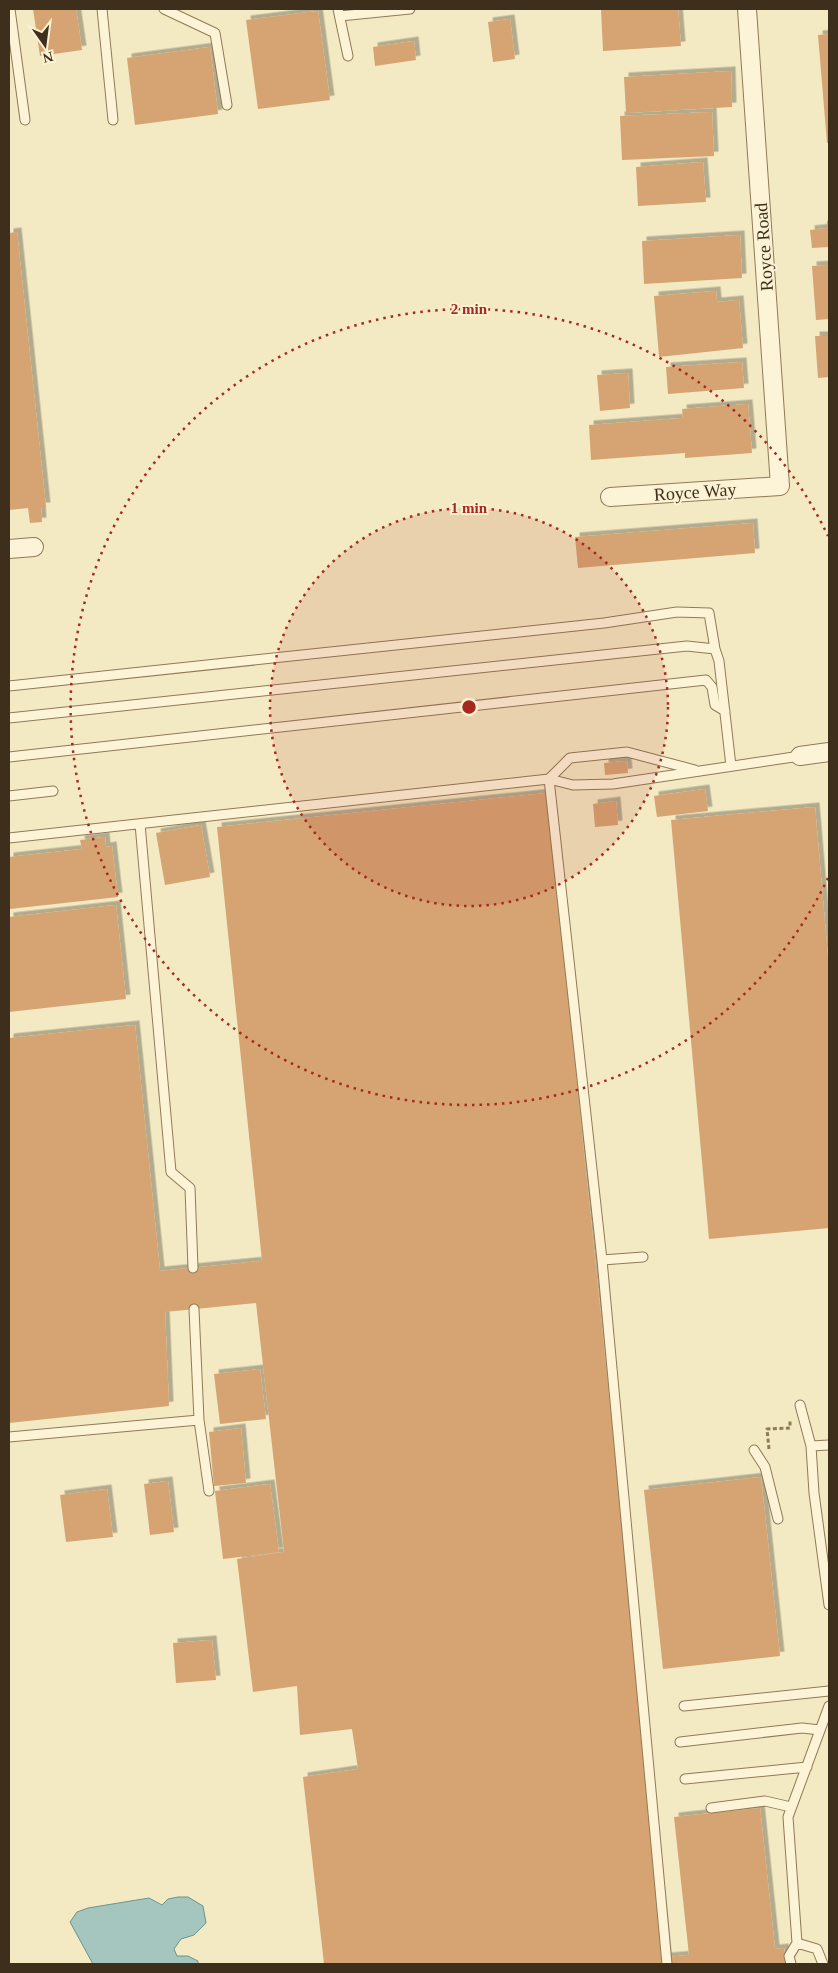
<svg xmlns="http://www.w3.org/2000/svg" width="838" height="1973" font-family="'Times New Roman',serif">
<defs>
<filter id="shadow"><feDropShadow dx="4.5" dy="-4.5" stdDeviation="0" flood-color="#0004"/></filter>
</defs>
<rect width="100%" height="100%" fill="#f3e9c2"/>
<path fill="#a5c6bf" stroke="#6a958e" d="M178 1897H188L203 1906 206 1923 194 1935 181 1939 174 1949 177 1956H188L198 1961V1964H93L70 1922 77 1912 88 1908 149 1898 162 1905 168 1899Z"/>
<path fill="#d6a473" filter="url(#shadow)" d="M33 9H76L82 50 40 56Z
M601 9H678L681 46 603 51Z
M318 11 330 100 258 109 246 20Z
M510 19 515 59 493 62 488 22Z
M829 34V143H827L818 35Z
M414 41 416 60 375 66 373 47Z
M210 47 218 114 135 125 127 58Z
M731 71 732 107 626 113 624 77Z
M712 112 714 156 622 160 620 116Z
M703 162 706 202 638 206 636 167Z
M829 220V247L812 248 810 230 827 228V221Z
M17 232 46 507H41L42 522 30 523 28 508 9 510V233Z
M740 235 742 278 644 284 642 241Z
M829 265V319L816 320 812 266Z
M716 291 717 302 739 300 743 348 659 357 654 296Z
M815 336H829V377L818 378Z
M742 362 744 388 668 394 666 367Z
M628 373 630 408 600 411 597 375Z
M748 404 752 453 685 458V453L591 460 589 425 683 418 682 409Z
M753 523 755 553 578 568 575 537Z
M627 761 628 773 605 775 604 763Z
M705 789 708 811 657 817 654 796Z
M547 793 667 1957 689 1955 674 1817 760 1808 775 1949 784 1948 786 1964H324L303 1777 358 1769 352 1729 300 1735 297 1686 253 1692 237 1559 284 1552 256 1303 165 1312 169 1406 9 1423V1038L135 1025 160 1271 262 1261 217 827Z
M616 801 618 825 595 827 593 804Z
M815 807 829 970V1228L709 1239 671 820Z
M201 825 210 877 165 885 156 833Z
M105 837 106 847 112 846 118 897 10 909V913H9V857L82 849 80 840Z
M116 905 126 999 9 1012V917Z
M260 1369 266 1419 220 1424 214 1374Z
M241 1428 246 1483 214 1486 209 1432Z
M761 1477 780 1656 663 1669 644 1490Z
M168 1481 174 1532 150 1535 144 1484Z
M270 1484 279 1552 223 1559 215 1491Z
M107 1489 113 1537 66 1542 60 1495Z
M212 1640 216 1680 176 1683 173 1643Z"/>
<g fill="none" stroke-linecap="round" stroke-linejoin="round">
<defs>
<path id="service" d="M10 9 25 120
M102 9 113 120
M164 9 215 33 227 105
M338 9 348 56
M340 16 410 9
M9 686 604 623 677 612 709 613 715 649
M9 718 687 646 715 649 719 661 731 766
M9 757 706 680 712 687 715 705 725 711
M549 779 602 1260 667 1964
M549 779 570 758 627 752 695 770
M9 796 53 791
M140 824 171 1172 190 1188 193 1268
M9 838 549 779 573 785 613 784 800 756
M602 1260 643 1257
M194 1309 199 1420 209 1491
M800 1405 811 1446
M9 1437 199 1420
M829 1445 811 1446 814 1493 829 1605
M754 1450 765 1467 778 1519
M684 1706 829 1691
M680 1742 802 1728 820 1730
M685 1779 807 1767
M711 1808 765 1801 791 1807
M797 1943 817 1949 823 1964
M791 1964 789 1956 797 1943 788 1817 829 1706"/>
<path id="minor" d="M610 497 780 486 747 9
M9 549 34 547
M800 756 829 752"/>
</defs>
<use href="#service" stroke="#907a56" stroke-width="11"/>
<use href="#minor" stroke="#907a56" stroke-width="20"/>
<path stroke="#907a56" stroke-width="3" stroke-dasharray="4 2.5" stroke-linecap="butt" d="M769 1449 767 1429 790 1428V1420"/>
<use href="#service" stroke="#fdf4d7" stroke-width="9"/>
<use href="#minor" stroke="#fdf4d7" stroke-width="18"/>
</g>
<circle cx="469" cy="707" r="199" fill="#a7281f" fill-opacity=".12"/>
<g fill="none" stroke="#a7281f" stroke-width="2.5" stroke-dasharray="2.5 5">
<circle cx="469" cy="707" r="199"/>
<path d="M828 878A398 398 0 1 1 828 536"/>
</g>
<g text-anchor="middle" dominant-baseline="central" stroke-width="4" stroke-linejoin="round" paint-order="stroke">
<g font-size="18" fill="#3e2f1c" stroke="#faf2d3">
<text transform="translate(764 247) rotate(-94)">Royce Road</text>
<text transform="translate(695 492) rotate(-4)">Royce Way</text>
</g>
</g>
<circle cx="469" cy="707" r="8" fill="#a7281f" stroke="#faf2d3" stroke-width="2.5"/>
<g font-size="15" text-anchor="middle" font-weight="bold" fill="#a7281f" stroke="#faf2d3" stroke-width="4" stroke-linejoin="round" paint-order="stroke">
<text x="469" y="314">2 min</text>
<text x="469" y="513">1 min</text>
</g>
<rect width="838" height="1973" fill="none" stroke="#3e2f1c" stroke-width="20"/>
<g transform="translate(45 45) rotate(166)" stroke="#faf2d3" stroke-width="4" paint-order="stroke">
<path d="M0-4L9 19L0 12L-9 19Z" fill="#3e2f1c"/>
<text y="-8" font-size="14" font-weight="bold" text-anchor="middle" fill="#3e2f1c">N</text>
</g>
</svg>
